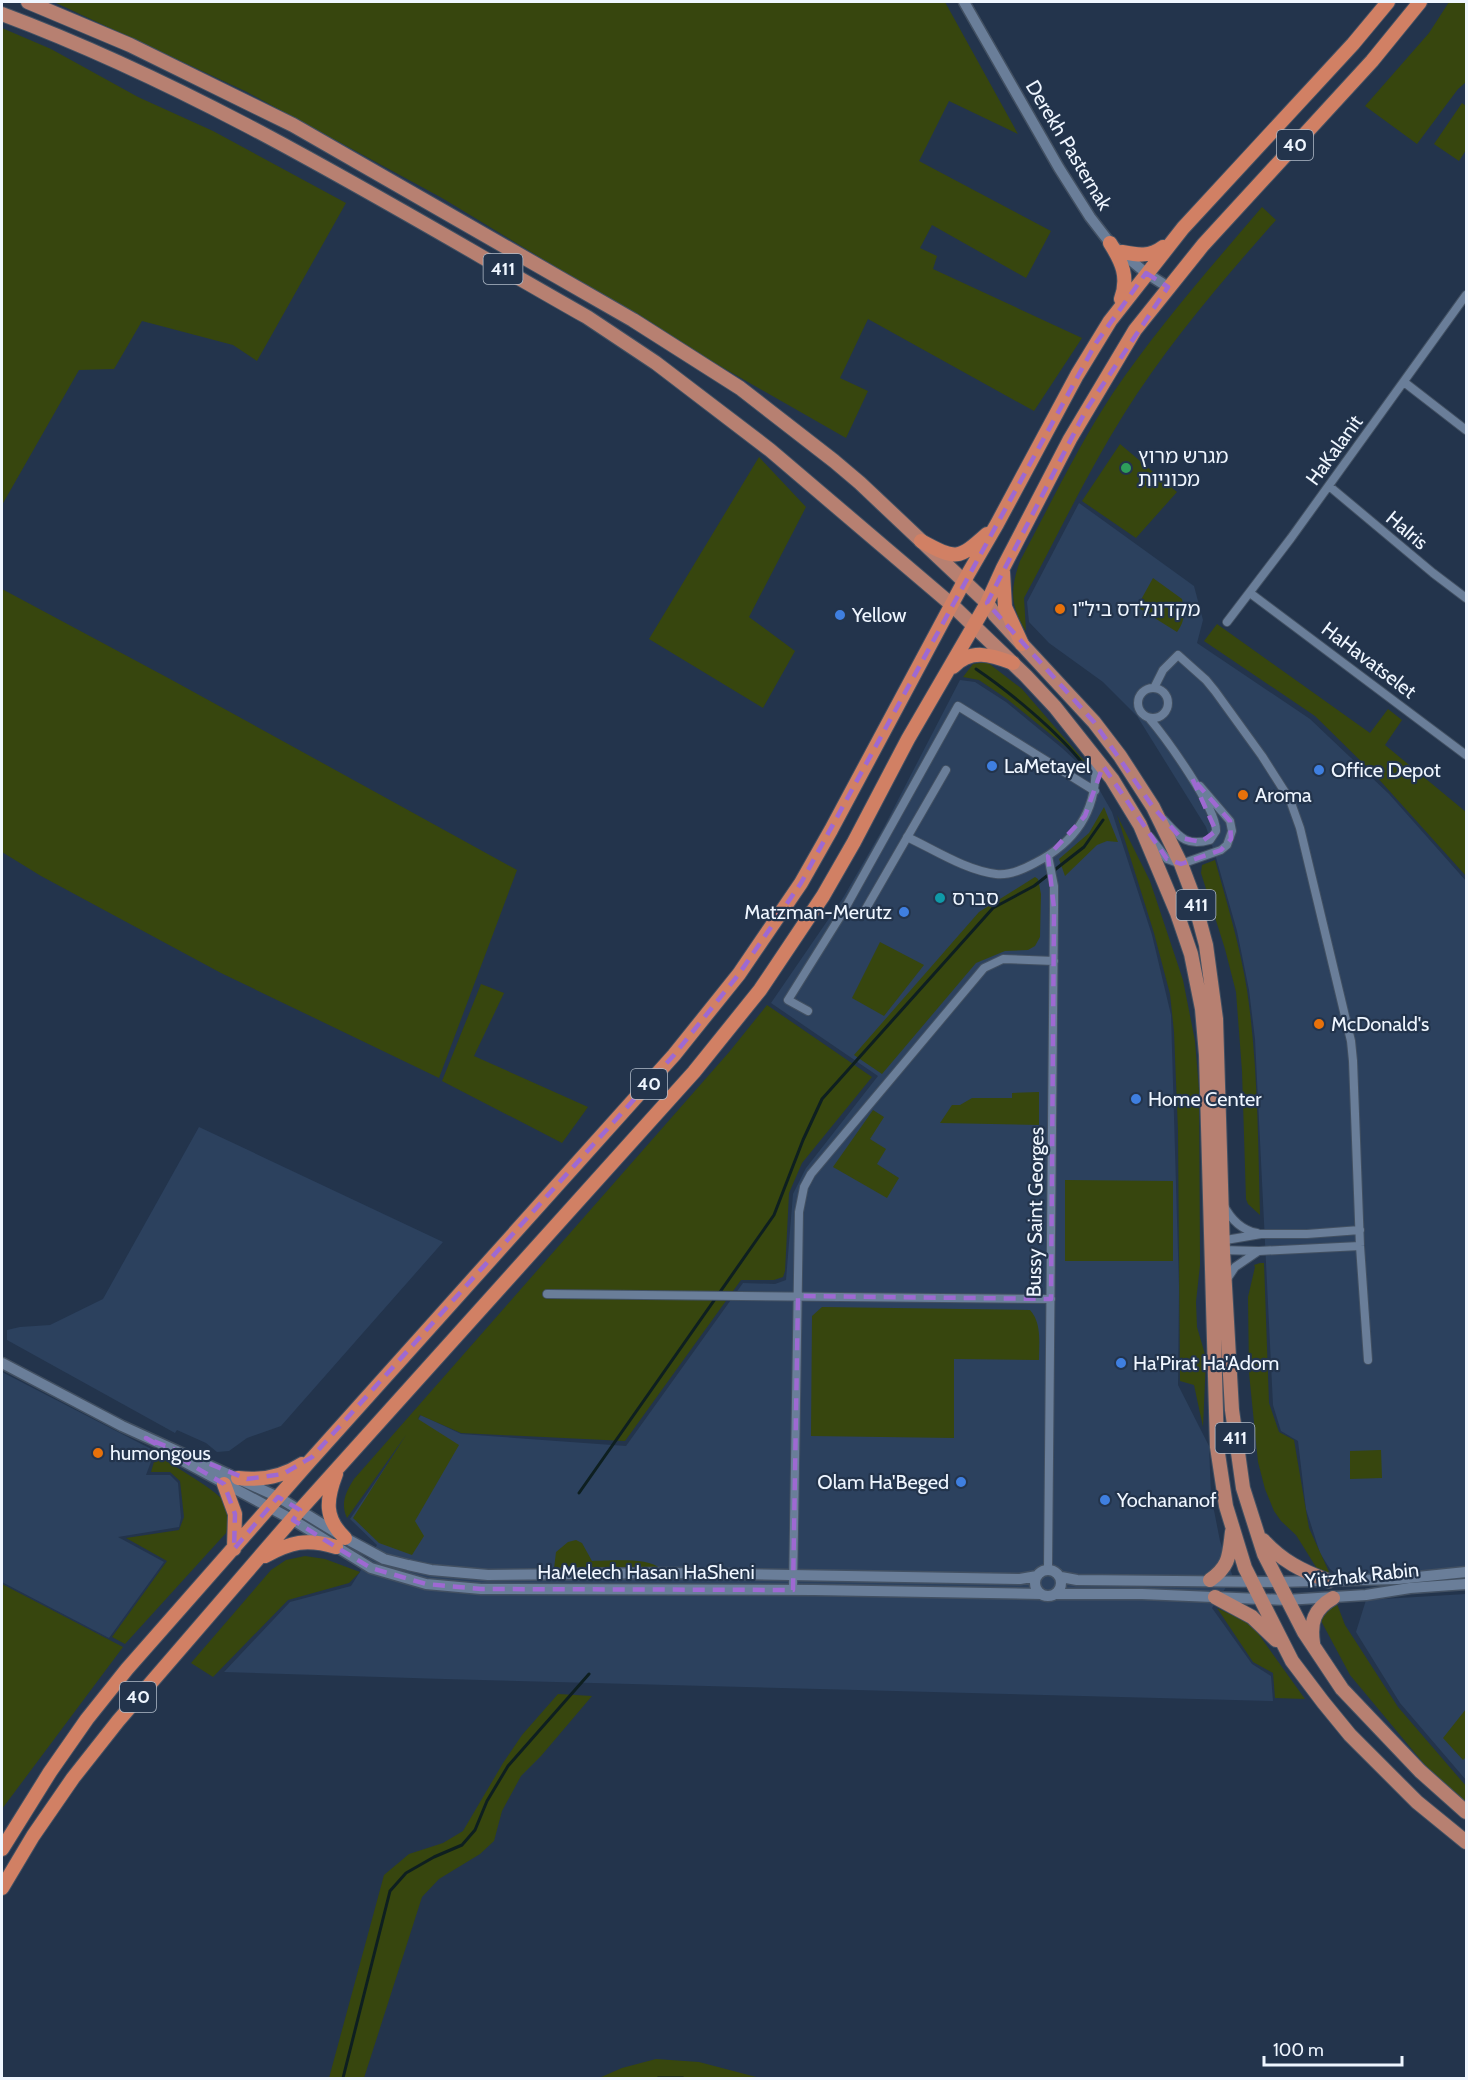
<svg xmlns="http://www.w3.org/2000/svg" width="1468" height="2080" font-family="Cabin,'Noto Sans Hebrew',sans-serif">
<rect width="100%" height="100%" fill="#23344c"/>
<path fill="#2c415e" d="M1079 503 1194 586 1203 620 1197 643 1310 719 1389 794 1466 881V1570L1340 1577 1330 1569 1320 1553 1306 1509 1298 1441 1281 1431 1273 1405 1255 1039 1249 990 1237 931 1215 854 1206 827 1137 716 1103 682 1049 643 1029 622 1027 602Z
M960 680 975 682 1006 702 1062 748 1091 775 1112 812 1152 935 1171 1015 1179 1287 1178 1385 1209 1446 1211 1495 1220 1541 1233 1577 1212 1608 1252 1664 1271 1676 1273 1701 444 1679 224 1672 290 1602 351 1586 377 1545 350 1519 421 1415 461 1434 626 1446 743 1283 775 1284 786 1280 793 1194 806 1168 878 1076 771 1003 843 898 885 825Z
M199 1127 443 1242 281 1426 247 1438 229 1451 217 1452 206 1443 177 1430 175 1433 7 1340V1330L20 1327 50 1325 103 1299Z
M2 1372 155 1451 146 1475H170L178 1483 181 1518 179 1527 118 1537 164 1562 109 1638 2 1582Z
M1466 1594V1780L1400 1703 1356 1632 1366 1600Z"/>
<path fill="#37460e" d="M54 2H945L1018 134 949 101 919 161 1051 231 1026 278 932 225 920 248 937 256 933 269 1082 338 1034 411 868 319 840 378 868 391 846 438 699 354 442 198 247 92Z
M1449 2H1466V82L1458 89 1417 144 1365 106 1429 33Z
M2 28 51 49 138 97 213 131 346 203 257 361 233 345 142 321 114 369 79 370 2 505Z
M1462 103 1466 106V150L1459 161 1434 144Z
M1262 207 1276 220C1222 281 1168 344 1124 414 1087 473 1057 537 1024 598L1026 631C1010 606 1010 589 1020 561 1050 505 1078 446 1113 393 1158 327 1210 268 1262 207Z
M1120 444 1177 492 1136 538 1082 501Z
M759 457 806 507 749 617 795 651 763 708 649 639Z
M1153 578 1182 599C1185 612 1185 621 1177 632L1137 607Z
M2 589 170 679 517 870 439 1078 221 973 41 876 2 852Z
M1217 624 1370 733 1388 709 1402 720 1385 745 1466 812V876L1375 775 1315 716 1204 641Z
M987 662 1022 689 1087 764 1007 699 979 680 963 677 973 664Z
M1104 807 1118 842 1107 841 1097 845 1065 876 1059 859 1089 833Z
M1117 815 1150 881 1183 980 1195 1041 1199 1090 1200 1265 1196 1302 1197 1327 1206 1358 1203 1427 1194 1385 1180 1381 1178 1130 1174 1032 1170 994 1154 933Z
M1215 860C1227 903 1240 946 1247 990 1258 1064 1258 1140 1260 1215L1248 1204 1246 1199 1242 1071 1236 992 1225 949 1201 873 1202 865Z
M1035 877 1038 879 1041 894 1040 937 1035 946 1028 950 1005 951 976 963 882 1074 854 1055 979 912Z
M880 942 924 965 884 1016 852 998Z
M481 984 504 993 474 1056 588 1107 562 1143 442 1081Z
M767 1005 872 1077 802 1163 789 1193 785 1271 783 1277 774 1280H741L625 1441 461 1433 420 1415 418 1419 459 1445 415 1521 424 1536 412 1555 379 1543 353 1518 406 1435 347 1518C340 1503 346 1492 354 1479L730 1051Z
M1039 1092V1125L940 1123 952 1105H960L972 1098H1012V1093Z
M873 1110 884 1117 870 1139 886 1149 877 1164 899 1178 887 1198 833 1167Z
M1065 1180 1173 1181V1261H1065Z
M1260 1263H1264L1269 1403 1279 1432 1294 1440 1309 1528 1330 1574 1321 1575 1296 1535 1281 1521 1274 1511 1265 1489 1258 1462 1249 1373 1248 1297 1255 1267 1254 1265Z
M822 1307 1030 1310C1042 1323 1039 1343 1039 1360L954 1359V1438L811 1436 812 1316Z
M1381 1450 1382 1478 1350 1479V1451Z
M156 1455C172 1465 218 1490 227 1505 231 1513 228 1524 226 1533L125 1644 112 1637 167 1561 126 1538 179 1530 184 1517 180 1481 170 1472H151Z
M576 1540 582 1543 592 1561C610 1561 648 1557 661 1569H554L556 1552 568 1542Z
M305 1556 325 1559 360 1572 349 1583 288 1600 213 1677 191 1663 271 1570 286 1560Z
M2 1584 123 1647 2 1809Z
M1337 1604 1345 1625 1398 1707 1466 1786V1803L1425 1765 1350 1675 1319 1617 1325 1608Z
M1217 1608 1245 1621 1257 1632 1305 1699 1275 1698 1273 1673 1253 1662Z
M558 1694 592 1696 541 1756 521 1776 502 1811 494 1841 480 1854 439 1879 422 1897 364 2078H329L384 1875 409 1854 443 1843 463 1831 503 1763 522 1735Z
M1466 1709V1757L1463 1760 1443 1738Z
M656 2059 699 2062 760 2078H599L622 2068Z"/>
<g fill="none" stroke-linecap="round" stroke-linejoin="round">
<path stroke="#0e1f20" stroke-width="3" d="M976 669C1010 692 1058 732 1083 764
M579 1493 774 1215 803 1140 822 1099 993 908 1034 886 1084 847 1103 820
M343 2078 390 1891 406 1873 434 1857 462 1845 475 1830 487 1801 508 1766 589 1674
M658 2078H683"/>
<defs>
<path id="minor" d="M1404 382 1466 430
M1329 486 1433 573 1466 598
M1250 593 1466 755
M1227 622 1291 538 1466 295
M1138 703a15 15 0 1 1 30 0a15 15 0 1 1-30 0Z
M1154 688 1163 670 1178 655 1206 680 1215 691 1262 756 1290 800 1300 828 1351 1041 1353 1061 1360 1246 1368 1360
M1149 718C1165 737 1217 808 1216 831L1210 840C1185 847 1179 836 1163 819
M907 837C935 850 965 870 996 874 1009 876 1024 869 1035 863 1078 841 1099 807 1095 759
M1150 837 1167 859 1181 864 1221 850 1227 845 1232 831 1230 821 1200 786
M1048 856 1054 886V908L1048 1569
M864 912 946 770
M808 1011 788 1000 843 912 958 706 1095 791
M1223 1204C1230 1218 1241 1230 1257 1233
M1220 1241 1261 1234H1307L1360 1230
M1220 1250 1259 1251 1360 1246
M1227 1279 1235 1267 1257 1252
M547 1294 1051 1299
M793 1590 799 1212 804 1187 811 1174 984 968 1003 959 1054 961"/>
<path id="tertiary" d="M964 2 1059 168 1090 217 1110 243 1146 273 1168 287
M2 1363 122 1426 278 1497 345 1538 384 1559 408 1565 431 1570 488 1575 670 1573 1020 1579 1037 1576
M172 1455 293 1520 371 1568 426 1584 481 1589 814 1590 1041 1594
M1035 1583a13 13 0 1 1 26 0a13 13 0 1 1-26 0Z
M1061 1577 1077 1580 1277 1582 1398 1579 1466 1572
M1056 1594H1142L1286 1600 1366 1595 1410 1588 1466 1584"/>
<path id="primary" d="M28 2 130 45 293 125 633 320 740 388 834 461 860 483 987 603 995 615 1094 722 1120 756 1153 807 1181 864 1192 893 1206 945 1216 1019 1223 1251 1232 1410 1243 1488 1264 1554 1304 1632 1342 1689 1420 1771 1466 1812
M2 14C208 91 396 209 587 317L656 363 770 450 952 605 1026 676 1055 707 1112 779 1140 825 1177 913 1191 954 1202 1009 1206 1055 1217 1447 1226 1506 1245 1568 1292 1661 1323 1702 1350 1735 1417 1802 1466 1842
M1263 1540C1282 1561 1302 1571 1329 1581
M1210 1580C1230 1566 1229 1555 1232 1532
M1215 1597 1252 1617 1276 1640
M1313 1643C1310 1622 1314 1609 1333 1598"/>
<path id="trunk" d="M1110 243C1122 262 1129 277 1121 299
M1122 252C1138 255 1150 257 1163 247
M921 541C956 560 958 560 987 534
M1003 572 1005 607 1022 644
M953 667C971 648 991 655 1013 663
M336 1474C326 1500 324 1518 345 1538
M238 1478C262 1481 282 1477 302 1464
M224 1484 235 1514 234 1549
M265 1556C291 1542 306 1538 336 1547
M2 1849 50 1772 87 1719 127 1669 309 1462 674 1055 739 974 801 883 831 830 968 574 997 524 1077 375 1110 321 1183 228 1353 44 1388 2
M2 1888 33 1836 73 1778 118 1721 300 1510 694 1072 760 990 823 896 854 842 908 739 987 603 1003 568 1070 439 1135 330 1203 245 1372 61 1420 2"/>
</defs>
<use href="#minor" stroke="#425062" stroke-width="10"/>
<use href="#tertiary" stroke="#425062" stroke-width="13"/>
<use href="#primary" stroke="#425062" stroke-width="16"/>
<use href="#trunk" stroke="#425062" stroke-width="16"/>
<use href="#minor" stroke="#6a7e99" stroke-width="8"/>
<use href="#tertiary" stroke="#6a7e99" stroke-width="10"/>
<use href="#primary" stroke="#b78071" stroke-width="14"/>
<use href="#trunk" stroke="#d18064" stroke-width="14"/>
</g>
<path fill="none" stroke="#9e69d2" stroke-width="4.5" stroke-dasharray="12 8" stroke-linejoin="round" d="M1146 273 1168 287 1086 410 987 603 1094 722 1153 807 1181 838 1201 842 1216 831 1192 778 1230 821 1231 839 1221 850 1181 864 1167 859 1103 766 1085 816 1048 856 1054 908 1051 1299 798 1296 793 1590 481 1589 426 1584 371 1568 336 1547 293 1520 300 1510 278 1497 234 1549 235 1514 224 1484 146 1438 247 1479 283 1474 312 1457 674 1055 739 974 801 883 1096 343Z"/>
<circle fill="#2e9e5b" stroke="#23344c" stroke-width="2" cx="1126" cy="468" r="6"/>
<g fill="#e8710a" stroke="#23344c" stroke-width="2">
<circle cx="1060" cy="609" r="6"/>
<circle cx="1243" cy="795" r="6"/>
<circle cx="1319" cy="1024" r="6"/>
<circle cx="98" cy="1453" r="6"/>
</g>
<g fill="#3f7fe0" stroke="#23344c" stroke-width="2">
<circle cx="840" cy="615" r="6"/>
<circle cx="992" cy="766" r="6"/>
<circle cx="1319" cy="770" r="6"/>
<circle cx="904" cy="912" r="6"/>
<circle cx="1136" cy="1099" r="6"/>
<circle cx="1121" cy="1363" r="6"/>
<circle cx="961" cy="1482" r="6"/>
<circle cx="1105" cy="1500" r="6"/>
</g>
<circle fill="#0f9aa8" stroke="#23344c" stroke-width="2" cx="940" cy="898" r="6"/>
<g text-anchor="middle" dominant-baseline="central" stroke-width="4.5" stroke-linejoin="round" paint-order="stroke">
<g fill="#23344c" stroke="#b2bcc9" stroke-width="1.5">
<rect x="1277" y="130" width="36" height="30" rx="4.5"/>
<rect x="483.5" y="254" width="39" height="30" rx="4.5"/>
<rect x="1176.5" y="890" width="39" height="30" rx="4.5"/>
<rect x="631" y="1069" width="36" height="30" rx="4.5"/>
<rect x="1215.5" y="1423" width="39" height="30" rx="4.5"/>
<rect x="120" y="1682" width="36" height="30" rx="4.5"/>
</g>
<g font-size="18" font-weight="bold" fill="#eff6ff">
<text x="1295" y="145">40</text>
<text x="503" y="269">411</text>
<text x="1196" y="905">411</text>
<text x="649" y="1084">40</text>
<text x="1235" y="1438">411</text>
<text x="138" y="1697">40</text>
</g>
<g font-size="20" fill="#eff6ff" stroke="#23344c">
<text transform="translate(1069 145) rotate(59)">Derekh Pasternak</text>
<text transform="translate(1334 450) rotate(-54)">HaKalanit</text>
<text transform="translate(1407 530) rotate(40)">HaIris</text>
<text transform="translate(1369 660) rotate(37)">HaHavatselet</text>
<text transform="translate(1035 1212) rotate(-89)">Bussy Saint Georges</text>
<text x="646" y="1572">HaMelech Hasan HaSheni</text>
<text transform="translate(1362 1575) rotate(-6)">Yitzhak Rabin</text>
</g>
<g font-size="20" fill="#eff6ff" stroke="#23344c" text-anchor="start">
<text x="1138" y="456">מגרש מרוץ<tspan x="1138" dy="23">מכוניות</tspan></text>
<text x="1072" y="609">מקדונלדס ביל"ו</text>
<text x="852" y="615">Yellow</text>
<text x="1004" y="766">LaMetayel</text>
<text x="1331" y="770">Office Depot</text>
<text x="1255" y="795">Aroma</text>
<text x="952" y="898">סברס</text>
<text x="892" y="912" text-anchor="end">Matzman-Merutz</text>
<text x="1331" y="1024">McDonald's</text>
<text x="1148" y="1099">Home Center</text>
<text x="1133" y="1363">Ha'Pirat Ha'Adom</text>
<text x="110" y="1453">humongous</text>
<text x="949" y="1482" text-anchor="end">Olam Ha'Beged</text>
<text x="1117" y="1500">Yochananof</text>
</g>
</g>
<rect width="1468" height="2080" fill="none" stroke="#eff6ff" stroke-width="6"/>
<path d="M1264 2056v9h138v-9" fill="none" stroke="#eff6ff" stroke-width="3"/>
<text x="1273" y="2056" font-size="18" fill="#eff6ff" stroke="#23344c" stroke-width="4.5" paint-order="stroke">100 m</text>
</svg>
